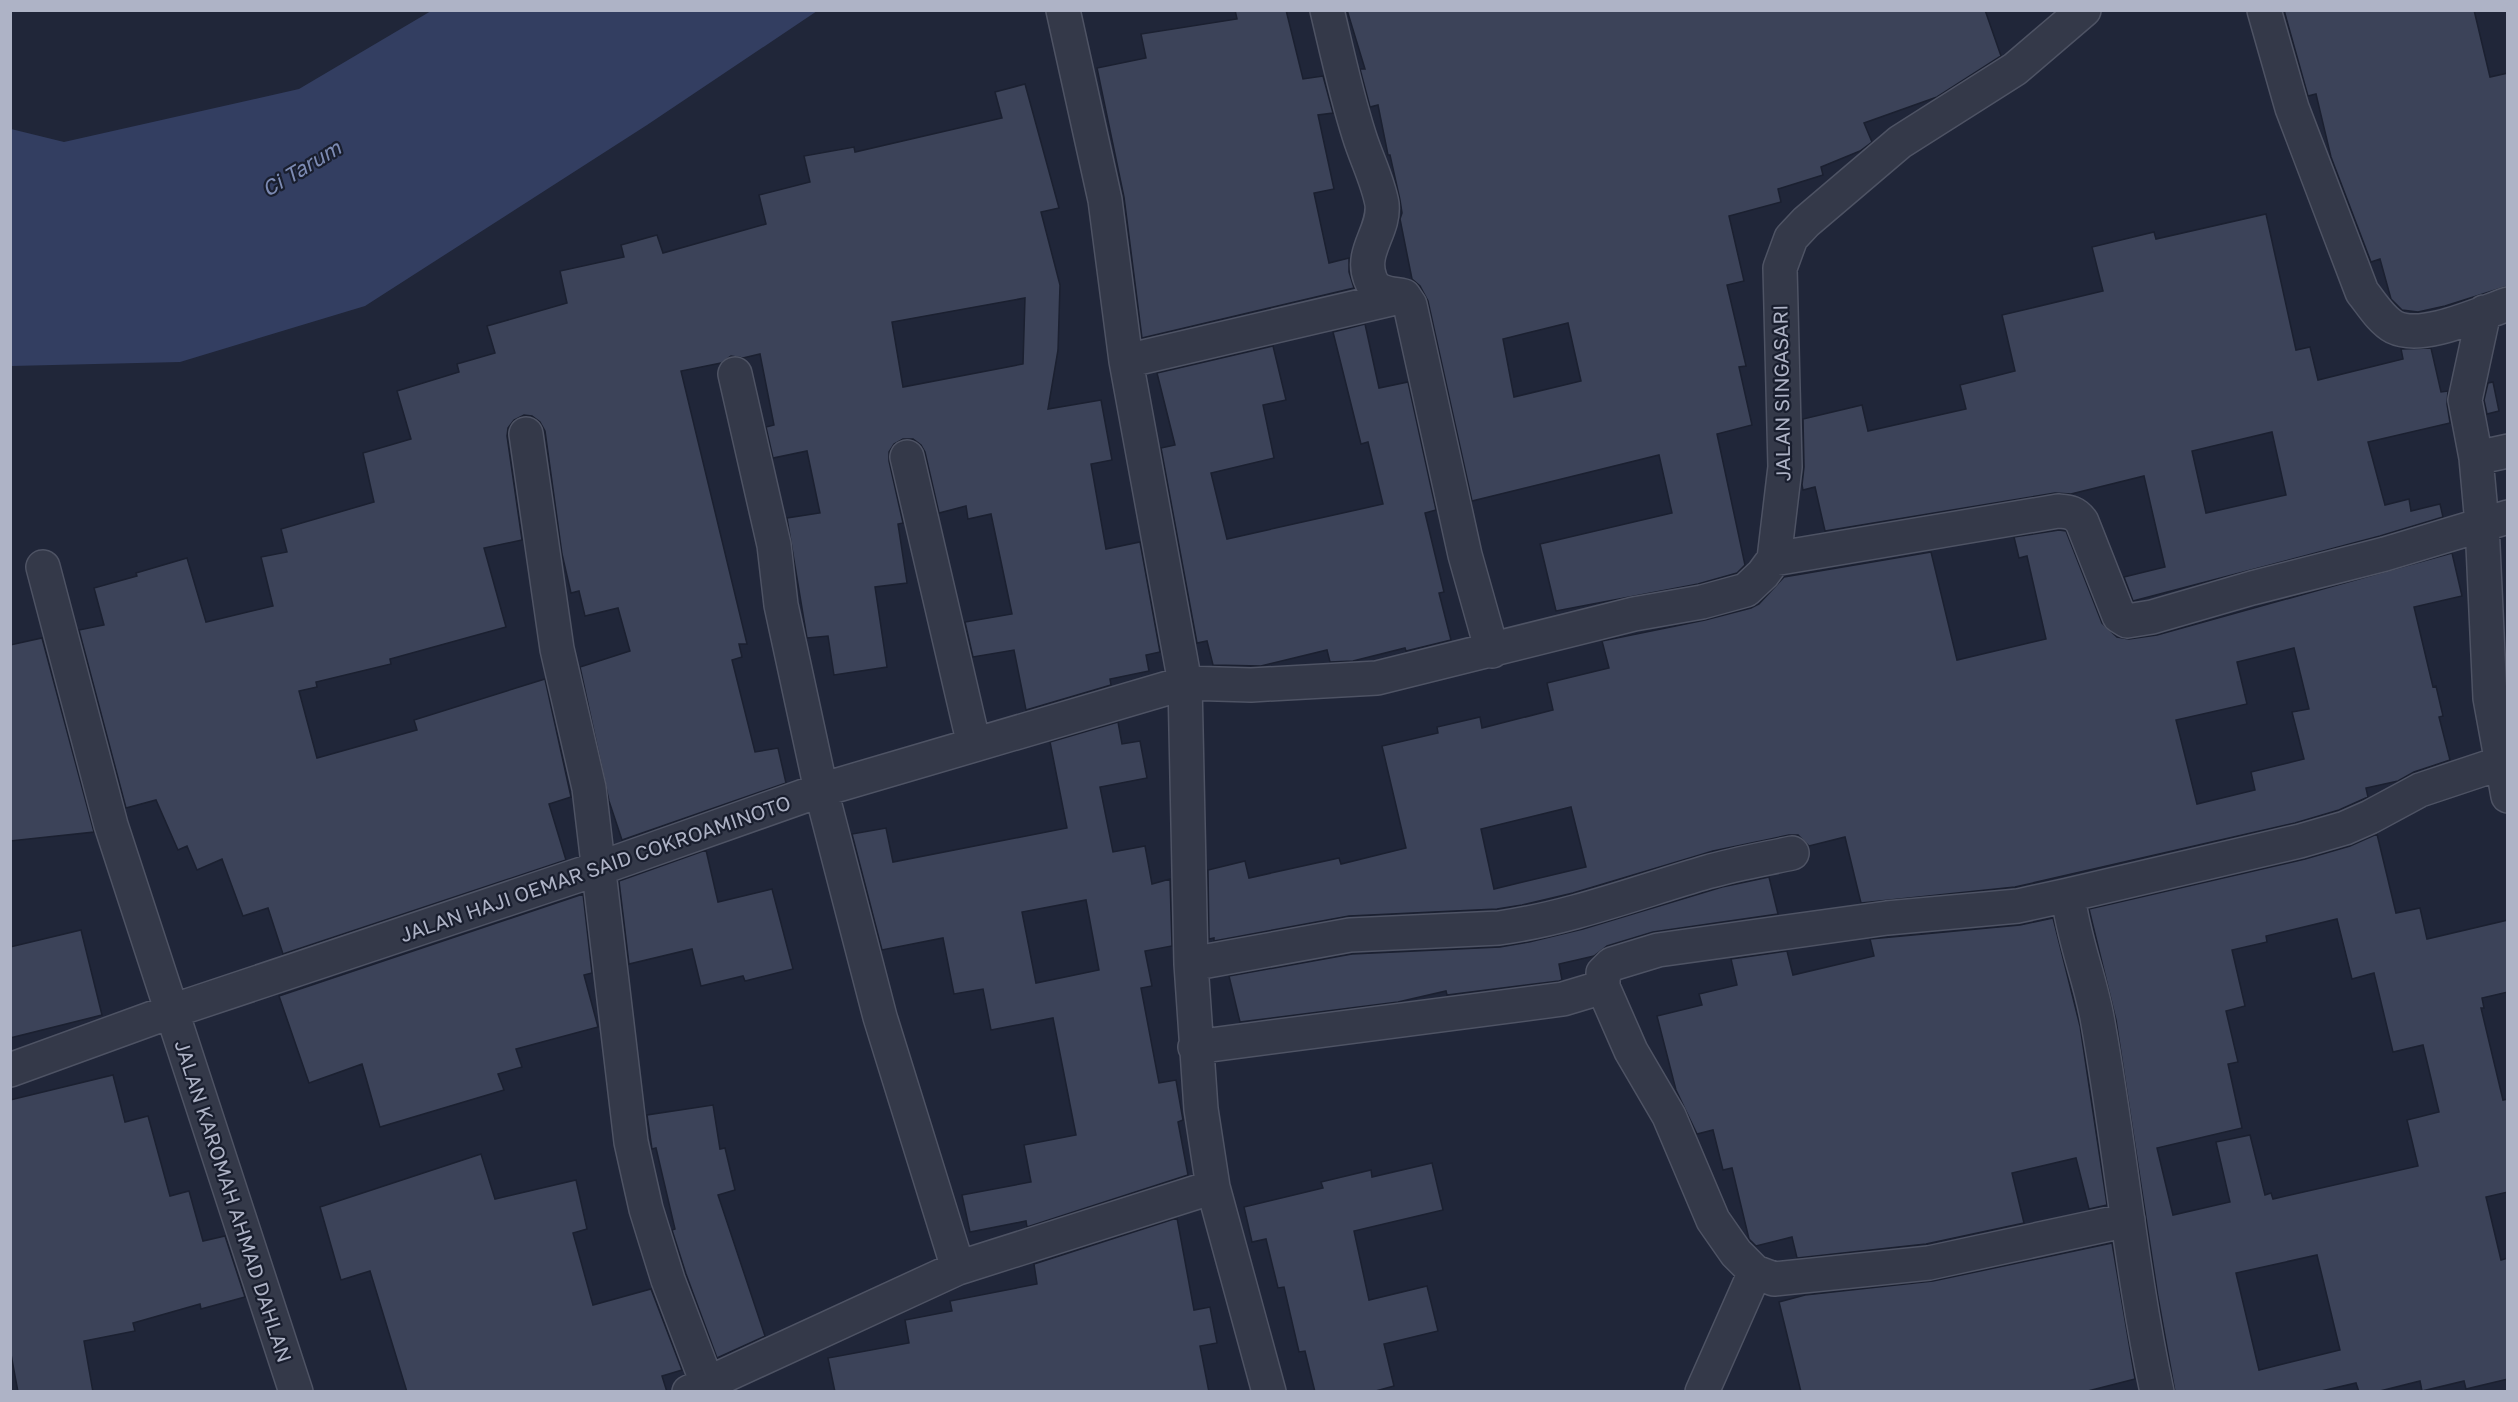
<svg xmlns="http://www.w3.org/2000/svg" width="2518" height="1402" font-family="'Golos Text',sans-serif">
<rect width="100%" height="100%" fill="#202639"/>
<path fill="#333e61" d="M431 11H817L647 125 365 306 180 362 11 366V129L64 142 299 89Z"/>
<path fill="#3c4359" stroke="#1b2030" stroke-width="1.5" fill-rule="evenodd" d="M1235 10H1286L1303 79 1323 76 1333 113 1318 115 1334 189 1314 193 1329 263 1349 258V272L1354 288 1142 338 1124 197 1097 68 1146 58 1141 34 1237 19Z
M1347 10H1985L2001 56 1937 97 1864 123 1872 142 1860 151 1821 167 1823 175 1778 189 1781 202 1729 216 1744 281 1727 285 1746 366 1739 367 1752 425 1717 434 1745 565 1737 573 1698 584 1556 611 1540 544 1672 513 1659 455 1472 501 1428 301 1420 286 1412 279 1400 219 1402 213 1400 200 1390 155H1388L1378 105 1370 107 1360 69H1365ZM1568 323 1581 381 1514 397 1503 339Z
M2284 10H2474L2490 77 2508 73V286L2445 306 2418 312 2402 310 2391 299 2380 259 2371 262 2331 157 2316 94 2308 96Z
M1025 84 1059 208 1041 212 1060 285 1058 350 1048 409 1101 400 1112 460 1091 464 1106 549 1140 542 1160 652 1146 655 1149 671 1110 679 1111 685 1026 710 1014 650 973 657 965 622 1012 614 991 514 968 519 966 506 939 513 925 452 921 445 913 439H903L894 444 889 452V461L903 523 898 524 907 583 875 587 887 667 834 675 828 636 807 638 787 518 820 513 807 451 773 458 766 427 774 425 760 354 743 358 731 356 721 363 681 371 747 644H739L742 657 732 660 755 752 778 748 786 783 622 840 609 801 580 667 630 651 618 608 585 616 579 591 571 593 562 554 545 431 540 422 532 416 524 415 514 420 508 428 507 436 522 540 484 548 506 627 390 659 391 664 316 682 317 687 299 691 317 758 417 730 414 720 545 679 571 797 549 804 566 860 283 954 268 908 243 916 222 859 197 870 187 846 178 850 156 800 126 808 79 630 104 625 94 588 137 576 136 573 187 558 206 622 273 606 261 557 287 552 281 529 374 502 363 453 411 439 397 391 459 372 457 364 495 353 487 326 567 303 560 271 624 257 621 245 657 235 663 253 766 224 759 195 810 182 804 156 854 147 855 152 1002 118 995 92ZM1025 298 1023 364 903 387 892 322Z
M2266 214 2296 350 2310 347 2318 380 2403 359 2401 349 2431 348 2441 392 2448 391 2447 404 2450 423 2368 442 2385 505 2409 499 2411 511 2440 504 2443 517 2380 536 2133 601 2124 577 2165 567 2144 476 2071 494 2055 493 1825 531 1815 487 1803 490 1802 485 1804 467 1803 419 1862 405 1868 431 1966 409 1960 385 2015 371 2002 315 2103 291 2092 247 2154 232 2156 239ZM2272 432 2286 495 2206 513 2192 451Z
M1365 324 1379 388 1408 382 1436 510 1425 513 1444 592 1439 593 1451 640 1406 651 1405 648 1353 661 1330 662 1327 650 1261 666 1213 665 1207 641 1197 643 1161 448 1175 445 1157 373 1273 346 1286 400 1263 405 1274 458 1211 473 1227 539 1383 504 1368 442 1361 444 1333 332Z
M2493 382 2499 411 2487 414 2484 400 2488 383Z
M2059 530 2066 531 2102 623 2117 637 2129 639 2157 635 2452 553 2462 596 2414 607 2433 687 2436 686 2443 716 2439 717 2450 760 2414 772 2398 781 2366 788 2368 797 2339 810 2295 823 2015 887 1861 903 1845 837 1809 846 1798 835H1789L1713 851 1573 893 1522 905 1497 909 1349 916 1214 941V938L1209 939 1208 870 1245 861 1249 878 1339 858 1341 864 1406 848 1382 746 1438 733 1437 727 1480 717 1482 728 1553 710 1547 683 1609 668 1602 641 1705 620 1751 608 1759 604 1784 577 1931 552 1957 660 2046 639 2027 556 2019 558 2014 537ZM2294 648 2309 709 2292 712 2304 759 2251 772 2255 790 2197 804 2176 720 2247 704 2237 662ZM1571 807 1586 867 1494 889 1481 829Z
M42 638 94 832 10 841V645Z
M1118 722 1122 744 1140 741 1147 778 1100 787 1113 852 1145 846 1152 884 1170 879 1172 946 1145 951 1152 986 1141 988 1159 1083 1176 1080 1183 1120 1178 1122 1188 1175 1027 1227 1026 1221 970 1232 962 1195 1031 1182 1024 1145 1076 1135 1053 1018 991 1030 983 989 954 994 943 938 882 950 852 834 886 828 893 862 1067 828 1050 742ZM1086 900 1099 970 1036 983 1022 912Z
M2377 834 2396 913 2420 908 2427 939 2508 920V992L2482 998 2484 1008H2481L2503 1100 2508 1099V1192L2486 1197 2501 1260 2508 1258V1379L2466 1389 2464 1381 2422 1391 2420 1381 2376 1392H2359L2356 1383 2317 1392H2175L2158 1297 2116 1020 2089 909 2305 859 2350 846ZM2337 919 2352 979 2374 973 2393 1052 2423 1045 2439 1112 2407 1120 2418 1166 2273 1199 2271 1193 2265 1195 2250 1135 2216 1142 2230 1202 2173 1215 2157 1148 2242 1128 2228 1064 2238 1062 2226 1011 2245 1006 2232 950 2267 942 2266 936ZM2317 1255 2340 1350 2259 1370 2236 1273Z
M706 850 718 902 772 889 793 969 745 981 743 976 701 986 692 949 629 964 619 881Z
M1769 877 1778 914 1653 932 1607 946 1594 956 1559 964 1562 980 1559 981 1447 995 1446 991 1398 1002 1240 1022 1229 976 1352 954 1500 947 1529 942 1583 929 1722 887Z
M583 894 592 973 584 975 598 1027 516 1049 522 1067 498 1074 504 1090 380 1127 362 1064 309 1083 279 996Z
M2053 918 2080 1026 2107 1205 2089 1209 2076 1158 2012 1173 2024 1223 1926 1244 1797 1258 1792 1237 1756 1246 1749 1239 1732 1168 1723 1170 1713 1130 1697 1134 1676 1090 1657 1016 1702 1005 1699 994 1737 985 1731 959 1787 951 1793 975 1874 956 1870 939 2020 925Z
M81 930 102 1015 10 1038V947Z
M113 1075 125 1122 148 1116 170 1196 189 1191 203 1241 225 1236 245 1297 201 1309 200 1304 133 1323 135 1331 84 1341 93 1392H18L10 1349V1100Z
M713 1105 720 1149 725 1148 735 1190 718 1195 765 1336 717 1358 686 1274 672 1230 675 1229 656 1148 652 1149 647 1115Z
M481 1154 495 1199 576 1180 587 1229 573 1233 593 1305 651 1289 682 1370 662 1376 667 1392H407L370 1271 341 1280 320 1207Z
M1432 1163 1443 1210 1354 1231 1369 1300 1427 1286 1438 1331 1384 1344 1394 1386 1372 1392H1315L1305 1351 1299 1352 1284 1287 1278 1288 1266 1239 1252 1242 1244 1207 1323 1188 1321 1182 1371 1170 1372 1177Z
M1177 1218 1194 1310 1210 1307 1217 1343 1200 1346 1209 1392H835L828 1358 909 1343 905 1320 952 1311 950 1301 1037 1284 1034 1264Z
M2112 1243 2135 1379 2084 1392H1801L1779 1302 1805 1295 1933 1281Z"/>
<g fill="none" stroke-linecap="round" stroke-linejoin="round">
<defs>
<path id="street" d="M1063 10 1105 200 1126 361 1185 683 1191 964 1201 1109 1213 1187 1269 1392
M1327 10C1337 52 1346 94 1359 135 1366 158 1378 181 1382 204 1385 231 1360 251 1370 278 1375 294 1390 293 1404 296L1410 305 1465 555 1492 651
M2264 10 2292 108 2362 292C2371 303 2381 320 2394 327 2422 341 2479 314 2508 304
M2484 312 2465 400 2476 458 2482 524 2490 698 2508 796
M1126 361 1404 296
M735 374 774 545 781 605 821 790 880 1017 958 1268
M526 434 557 649 589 788 631 1142 646 1209 668 1280 707 1383
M907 457 974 745
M2476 458 2508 451
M1774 559 2058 511C2069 512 2075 512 2082 522L2119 616 2127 621 2152 617 2252 588 2385 554 2508 517
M43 567 111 825 296 1392
M2068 895 2018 906 1887 918 1658 950 1612 964 1603 973V987L1631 1051 1669 1116 1713 1220 1736 1253 1755 1272 1774 1279 1929 1263 2128 1220
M1191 964 1350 935 1499 928C1570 918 1638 892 1707 872 1735 864 1764 859 1792 853
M1195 1047 1563 999 1603 987
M10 1070 172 1011 600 868 821 790 1185 683 1251 685 1377 678 1634 614 1702 602 1746 590 1763 574 1774 559 1785 467 1780 268 1791 238 1806 222 1900 142 2015 69 2084 10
M689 1392 958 1268 1213 1187
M1702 1392 1755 1272
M2157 1392C2131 1270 2120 1146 2098 1023 2091 980 2073 939 2068 895L2300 841 2345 828 2370 817 2420 790 2501 763"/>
</defs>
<use href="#street" stroke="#4e5364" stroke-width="36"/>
<use href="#street" stroke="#343949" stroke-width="33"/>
</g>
<g text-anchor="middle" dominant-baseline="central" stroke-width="4.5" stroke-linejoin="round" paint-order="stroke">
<g font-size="20" fill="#aeb3c6" stroke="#191e2e">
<text transform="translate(1781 393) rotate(-91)">JALAN SINGASARI</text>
<text transform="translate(595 868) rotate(-19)">JALAN HAJI OEMAR SAID COKROAMINOTO</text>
<text transform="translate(234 1201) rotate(72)">JALAN KAROMAH AHMAD DAHLAN</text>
</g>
<g font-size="21" font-style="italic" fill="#7d8bb3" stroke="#191e2e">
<text transform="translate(301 168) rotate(-31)">Ci Tarum</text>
</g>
</g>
<rect width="2518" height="1402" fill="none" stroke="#aeb3c6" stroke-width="24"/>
</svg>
